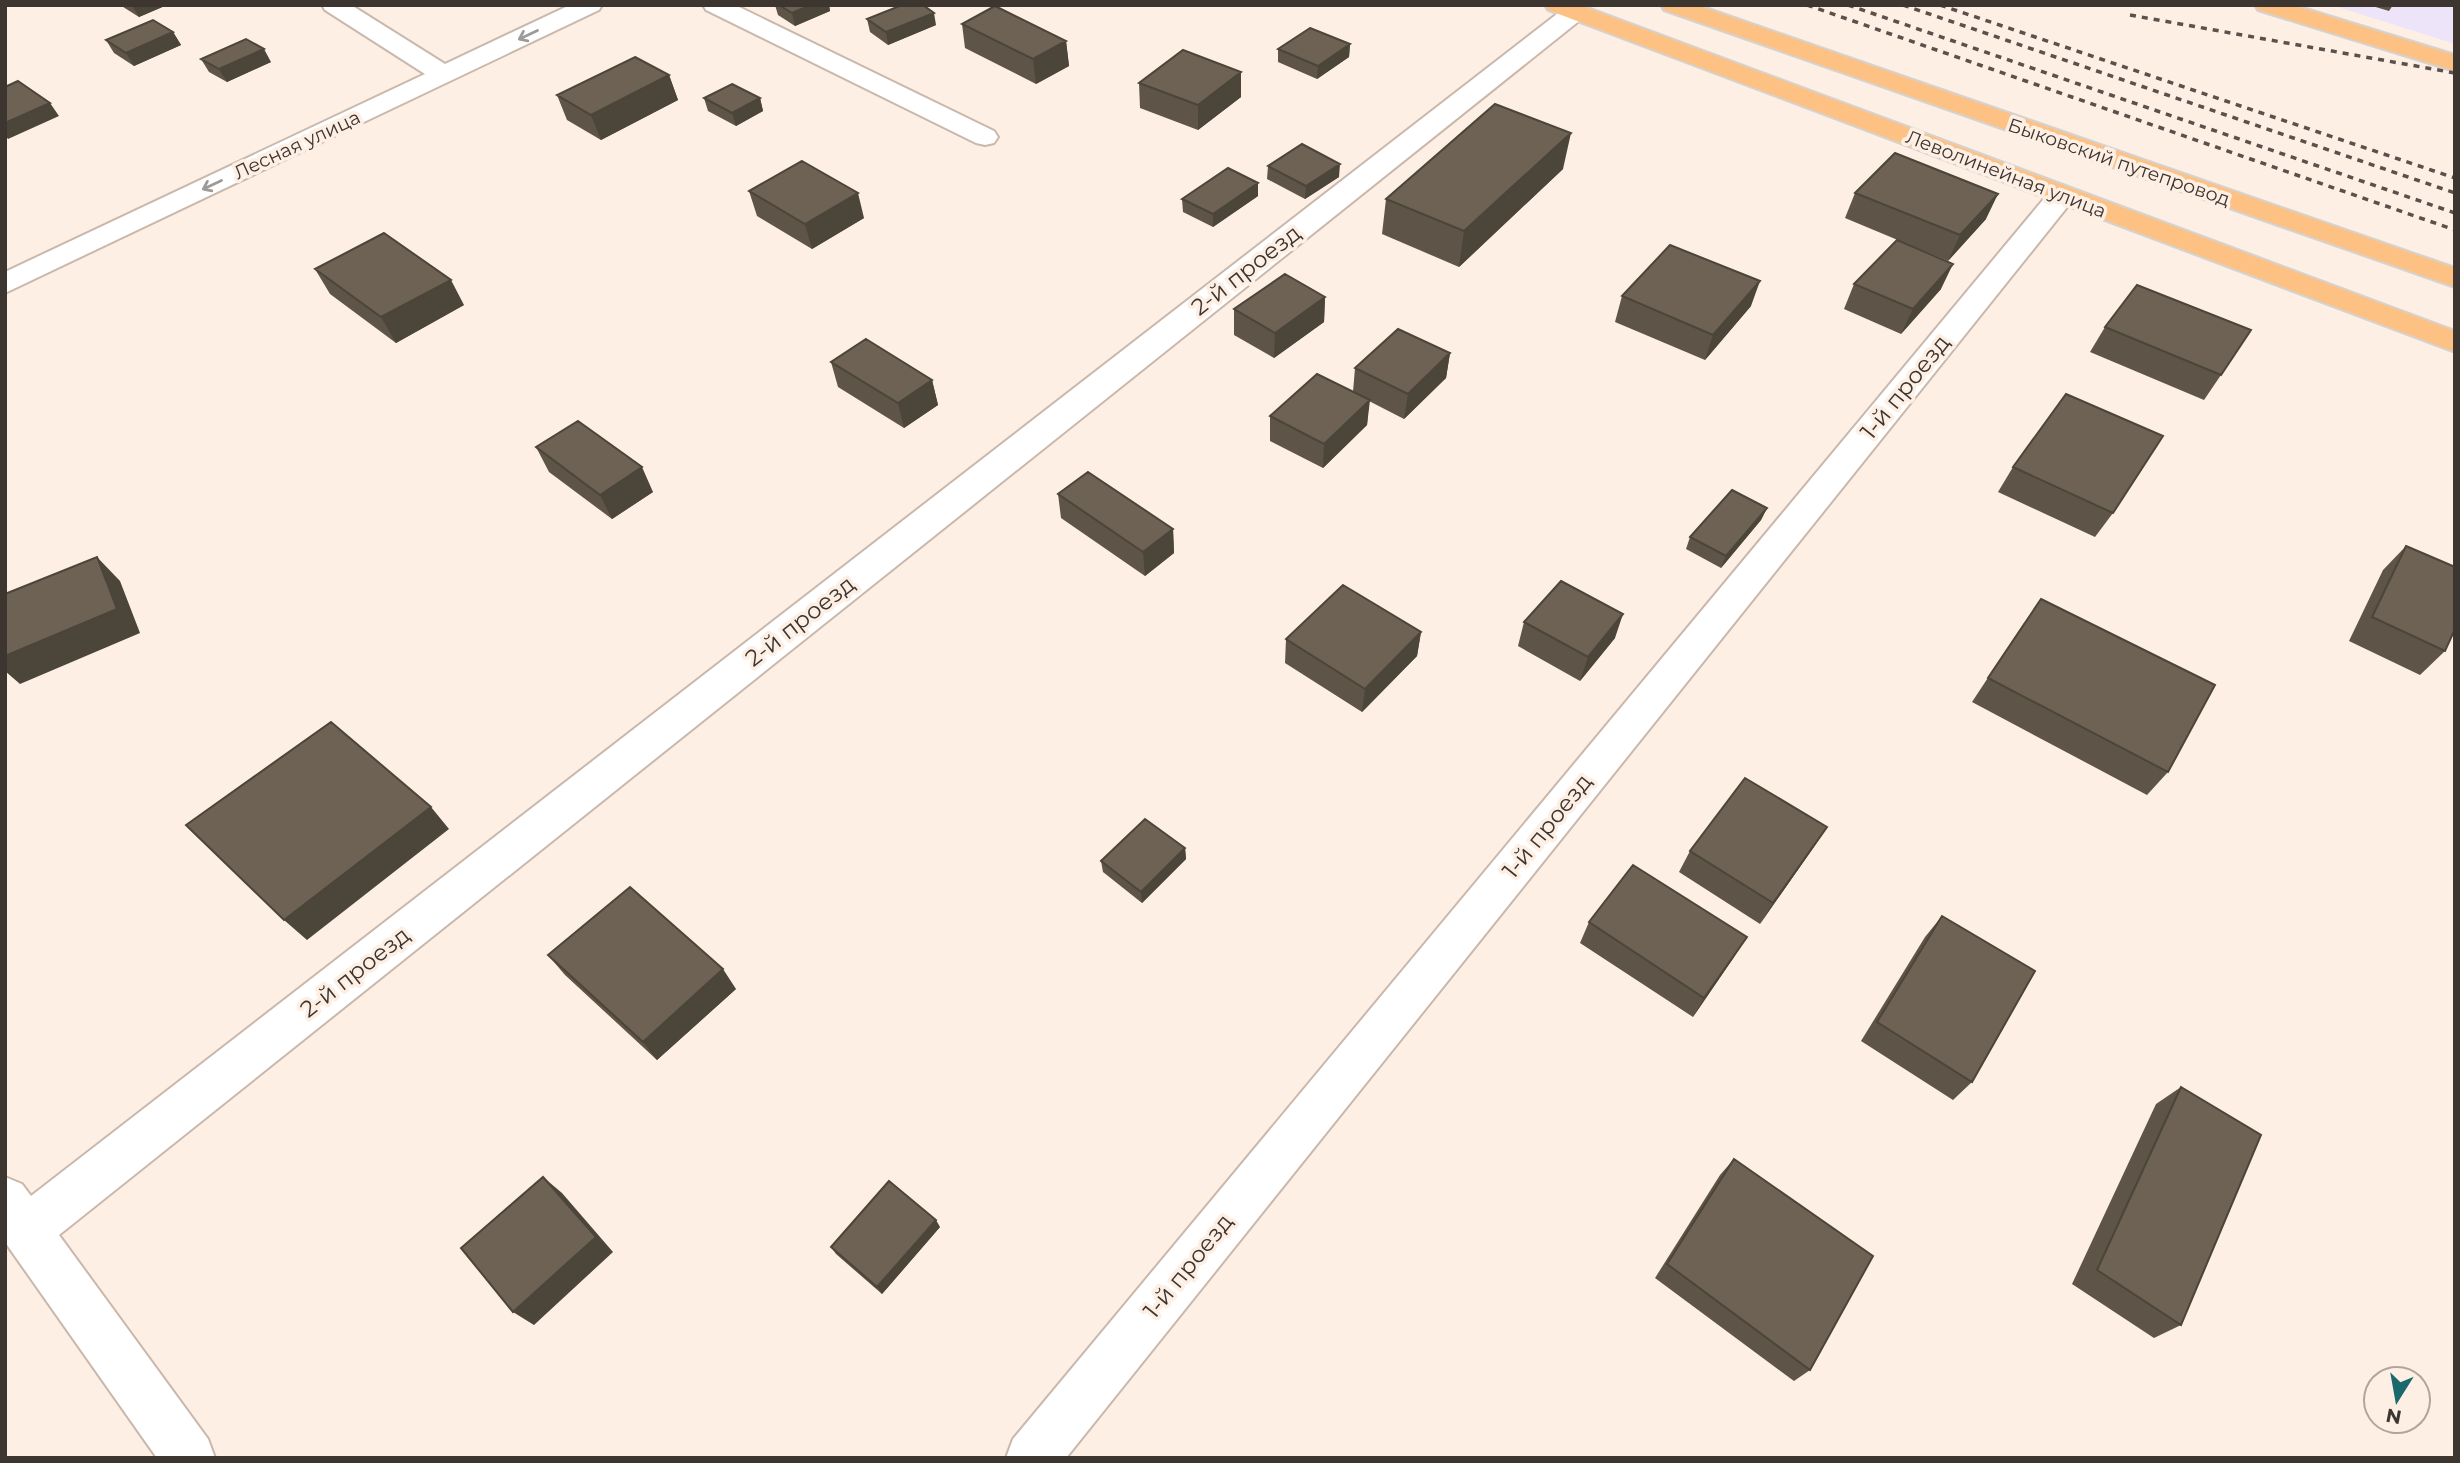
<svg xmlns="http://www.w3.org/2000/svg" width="2460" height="1463" font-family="Montserrat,sans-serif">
<rect width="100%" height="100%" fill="#feefe4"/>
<path fill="#eee4f9" d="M2331 5H2455V44L2395 25Z"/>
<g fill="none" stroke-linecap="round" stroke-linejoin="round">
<defs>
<path id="minor" d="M322 5H351L445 64 570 5H602L599 10 5 293V272L425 74 325 10Z
M703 5H735L994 131 998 137 994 143 985 145 976 143 706 10Z
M1577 5 1584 7 1587 12 1584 17 59 1235 208 1439 215 1458H157L5 1242V1177L22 1184 31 1196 1566 7Z
M2062 187 2072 189 2076 195 2072 201 1066 1458H1006L1013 1439 2052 189Z"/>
<path id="major" d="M1545 5H1580L2455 331V352L1548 10Z
M1661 5H1697L2455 268V287L1664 10Z
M2255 5H2293L2455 55V71L2258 10Z"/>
</defs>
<use href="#minor" stroke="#c9b8ab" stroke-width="4"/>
<use href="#major" stroke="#d4d3d1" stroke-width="4"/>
<use href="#minor" fill="#fff" fill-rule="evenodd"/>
<use href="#major" fill="#fdc183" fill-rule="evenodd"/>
<path stroke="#5a514c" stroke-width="3.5" stroke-dasharray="6 6" stroke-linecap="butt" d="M1807 5 2455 230
M1848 5 2455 213
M1903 5 2455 193
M1940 5 2455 178
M2130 15 2455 73"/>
</g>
<path fill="#5e5447" d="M120 5H167L139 17Z
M775 5H829L830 11 795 26 778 15Z
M2369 5H2393L2389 11Z
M867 19 936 25 888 45 870 32Z
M962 24 1066 41 1069 66 1036 84 965 48Z
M173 32 181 45 134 66 114 53 106 40Z
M1350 44 1349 57 1317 79 1278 62V49Z
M201 59 271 62 227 82 209 72Z
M1241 72V97L1198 130 1140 108 1139 83Z
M669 75 678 100 601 140 567 120 557 95Z
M704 98H760L763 111 736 126 708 111Z
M1268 166 1339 177 1305 199 1267 179Z
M1563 169 1459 267 1382 234 1386 199Z
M1258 183V196L1213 227 1183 212 1182 199Z
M749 191 864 218 812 249 757 216Z
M1855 193 1986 219 1948 261 1845 218Z
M315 269 464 305 396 343 330 294Z
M1854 284 1941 289 1901 334 1844 309Z
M1622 296 1751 306 1705 360 1615 322Z
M1325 297 1324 322 1274 358 1234 335V309Z
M2105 327 2221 375 2204 400 2090 352Z
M1450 353 1446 378 1404 419 1369 401 1367 425 1323 468 1270 441V416L1353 392 1355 368Z
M831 362 932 380 938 405 904 428 838 387Z
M536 447 653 492 612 519 549 472Z
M2013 467 2113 513 2095 537 1998 492Z
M1058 494 1173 529 1174 553 1145 576 1061 518Z
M1767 508 1761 520 1721 568 1686 549 1690 537Z
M2406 546 2445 651 2420 675 2349 641 2383 570Z
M1524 622 1615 638 1580 681 1518 646Z
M2024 623 2168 772 2147 795 1972 702Z
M1421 632 1417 656 1362 712 1285 663 1286 639Z
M1827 827 1813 848 1760 924 1679 872 1690 851Z
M1185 848 1186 859 1142 903 1103 872 1101 861Z
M1942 916 1972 1082 1953 1100 1861 1041 1925 937Z
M1589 922 1734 957 1693 1017 1580 943Z
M548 955 736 989 657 1060 565 975Z
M2181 1087V1325L2154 1338 2072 1284 2156 1104Z
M1734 1159 1810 1370 1794 1381 1655 1278 1720 1175Z
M940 1227 882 1294 836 1254 831 1247Z"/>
<path fill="#4c453a" d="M132 5H167L139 17Z
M811 5H829L830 11 795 26 792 13Z
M934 13 936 25 888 45 886 32Z
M173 32 181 45 134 66 126 53Z
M1066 41 1069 66 1036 84 1033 59Z
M1350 44 1349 57 1317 79 1318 66Z
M264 49 271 62 227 82 219 69Z
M1241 72V97L1198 130V105Z
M669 75 678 100 601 140 591 115Z
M760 98 763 111 736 126 732 113Z
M50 103 59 116 8 139 5 135V123Z
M1571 133 1563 169 1459 267 1464 231Z
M1340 164 1339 177 1305 199 1306 186Z
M1258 183V196L1213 227V214Z
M858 193 864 218 812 249 805 224Z
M1998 194 1986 219 1948 261 1960 235Z
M1953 264 1941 289 1901 334 1913 309Z
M451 280 464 305 396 343 381 317Z
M1760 281 1751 306 1705 360 1713 335Z
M1325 297 1324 322 1274 358 1275 333Z
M1450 353 1446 378 1404 419 1408 394Z
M932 380 938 405 904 428 898 403Z
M1370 400 1367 425 1323 468 1324 444Z
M642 467 653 492 612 519 600 495Z
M1767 508 1761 520 1721 568 1726 556Z
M1173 529 1174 553 1145 576 1143 552Z
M97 557 120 581 140 633 20 684 5 671V656Z
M1623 614 1615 638 1580 681 1588 657Z
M1421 632 1417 656 1362 712 1365 689Z
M431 807 449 829 307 940 284 920Z
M1827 827 1813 848 1760 924 1773 903Z
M1185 848 1186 859 1142 903 1141 892Z
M1747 937 1734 957 1693 1017 1704 998Z
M723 969 736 989 657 1060 643 1042Z
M543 1177 562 1193 613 1252 534 1325 513 1312Z
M936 1220 940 1227 882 1294 877 1287Z"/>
<path fill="#6d6253" stroke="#4c453a" stroke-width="2" d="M779 5H811L792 13Z
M902 5H923L934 13 886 32 867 19Z
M995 6 1066 41 1033 59 962 24Z
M153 20 173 32 126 53 106 40Z
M1310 28 1350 44 1318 66 1278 49Z
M246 39 264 49 219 69 201 59Z
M1183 50 1241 72 1198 105 1139 83Z
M635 57 669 75 591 115 557 95Z
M18 81 50 103 5 123V87Z
M732 84 760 98 732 113 704 98Z
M1495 104 1571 133 1464 231 1386 199Z
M1302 144 1340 164 1306 186 1268 166Z
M1895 153 1998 194 1960 235 1855 193Z
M802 161 858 193 805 224 749 191Z
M1228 168 1258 183 1213 214 1182 199Z
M384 233 451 280 381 317 315 269Z
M1897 240 1953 264 1913 309 1854 284Z
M1670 245 1760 281 1713 335 1622 296Z
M1285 274 1325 297 1275 333 1234 309Z
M2137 285 2251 330 2221 375 2105 327Z
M1398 329 1450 353 1408 394 1355 368Z
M866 339 932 380 898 403 831 362Z
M1317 374 1370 400 1324 444 1270 416Z
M2066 394 2163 436 2113 513 2013 467Z
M578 421 642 467 600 495 536 447Z
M1088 472 1173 529 1143 552 1058 494Z
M1732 490 1767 508 1726 556 1690 537Z
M2406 546 2455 567V629L2445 651 2372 617Z
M97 557 117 609 5 656V594Z
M1561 581 1623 614 1588 657 1524 622Z
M1343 585 1421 632 1365 689 1286 639Z
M2041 599 2215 685 2168 772 1988 678Z
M331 722 431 807 284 920 186 825Z
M1745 778 1827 827 1773 903 1690 851Z
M1145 819 1185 848 1141 892 1101 861Z
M1633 865 1747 937 1704 998 1589 922Z
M630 887 723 969 643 1042 548 955Z
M1942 916 2035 971 1972 1082 1877 1022Z
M2181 1087 2261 1135 2181 1325 2097 1270Z
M1734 1159 1873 1256 1810 1370 1667 1264Z
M543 1177 596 1237 513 1312 461 1248Z
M889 1181 936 1220 877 1287 831 1247Z"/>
<defs><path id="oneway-shaft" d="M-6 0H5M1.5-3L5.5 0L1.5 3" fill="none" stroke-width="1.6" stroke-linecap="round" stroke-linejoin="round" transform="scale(1.75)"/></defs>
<g stroke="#9e9a98">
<use href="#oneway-shaft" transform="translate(528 35) rotate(155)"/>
<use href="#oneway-shaft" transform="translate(212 185) rotate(155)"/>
</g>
<g text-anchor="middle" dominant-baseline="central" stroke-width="7" stroke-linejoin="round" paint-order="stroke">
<g font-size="19" fill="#3c3530" stroke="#feefe4">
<text transform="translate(297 145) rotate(-25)">Лесная улица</text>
<text transform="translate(2119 162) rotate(19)">Быковский путепровод</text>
<text transform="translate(2006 174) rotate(21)">Леволинейная улица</text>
</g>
<g font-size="23" fill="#3c3530" stroke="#feefe4">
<text transform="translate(1246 270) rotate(-38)">2-й проезд</text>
<text transform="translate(1905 387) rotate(-51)">1-й проезд</text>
<text transform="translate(800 621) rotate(-38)">2-й проезд</text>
<text transform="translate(1547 826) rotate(-51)">1-й проезд</text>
<text transform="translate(355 972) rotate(-38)">2-й проезд</text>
<text transform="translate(1188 1266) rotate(-51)">1-й проезд</text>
</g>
</g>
<rect width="2460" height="1463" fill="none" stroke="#3c3530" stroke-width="14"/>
<g transform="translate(2397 1400) rotate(191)"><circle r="33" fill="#feefe4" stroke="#b0a59c" stroke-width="2"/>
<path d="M0-5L12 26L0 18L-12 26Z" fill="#1c696d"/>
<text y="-10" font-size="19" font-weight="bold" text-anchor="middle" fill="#3c3530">N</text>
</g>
</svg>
